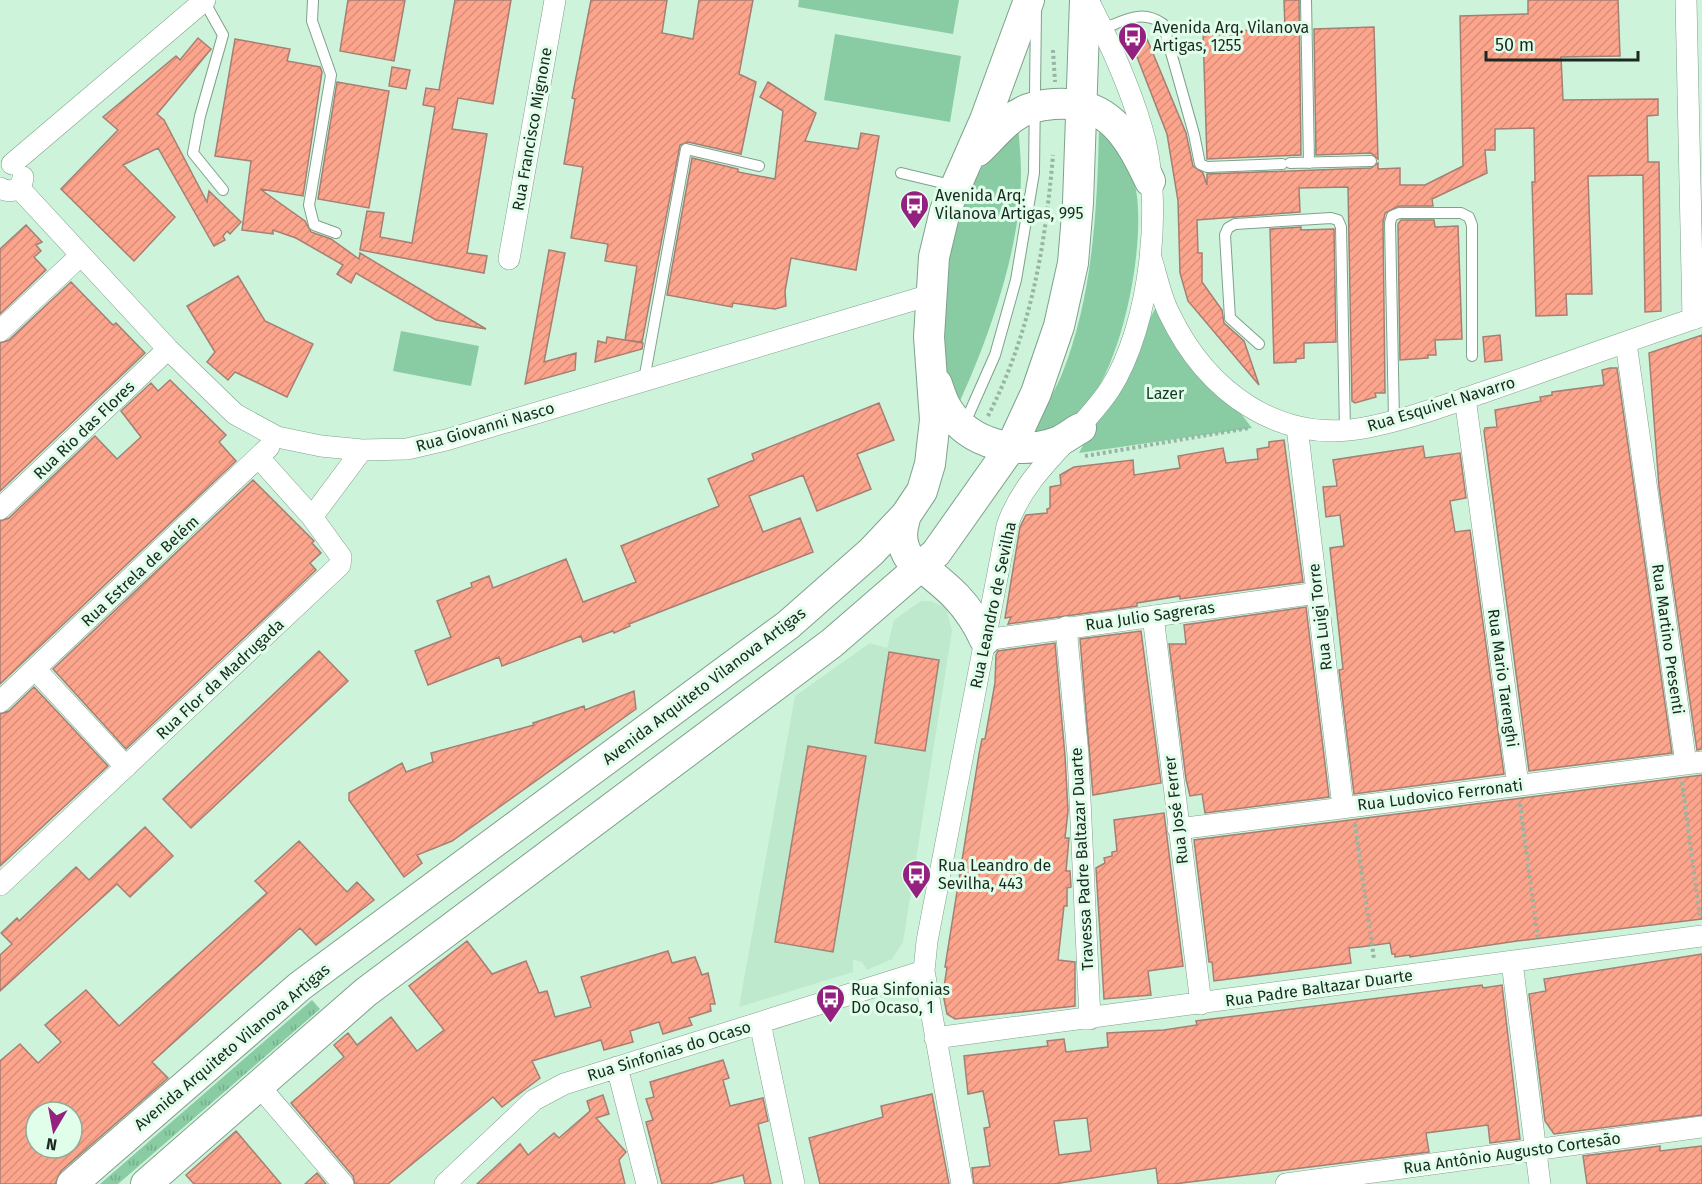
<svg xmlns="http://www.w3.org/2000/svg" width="1702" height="1184" font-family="'Fira Sans',sans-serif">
<defs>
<pattern id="grass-tufts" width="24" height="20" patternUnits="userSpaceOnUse" patternTransform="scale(1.5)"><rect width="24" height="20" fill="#89cca3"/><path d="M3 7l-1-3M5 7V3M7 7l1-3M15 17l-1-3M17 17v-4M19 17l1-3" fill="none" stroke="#76af8c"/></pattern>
<pattern id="building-hatch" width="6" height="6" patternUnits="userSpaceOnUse" patternTransform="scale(1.5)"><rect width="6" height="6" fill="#fda58c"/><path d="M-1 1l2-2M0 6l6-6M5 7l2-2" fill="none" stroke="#d88e78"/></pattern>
</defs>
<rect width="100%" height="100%" fill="#cef3db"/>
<path fill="#bee9cc" d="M921 601H931L946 608 952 631 903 942 892 959 867 970 862 962 853 960V972L739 1007 795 696 870 643 887 648 894 620Z"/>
<path fill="url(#grass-tufts)" d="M312 1000 320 1009 118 1184H100Z"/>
<path fill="#89cca3" d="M799 0H959L953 34 798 7Z
M835 34 961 56 950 122 824 100Z
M1018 123C1019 139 1021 157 1021 174 1021 246 990 335 960 401 916 337 953 213 990 153 997 142 1009 132 1018 123Z
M1099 129C1116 148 1132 164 1136 190 1146 246 1122 372 1080 412 1066 426 1050 430 1031 436 1041 415 1053 395 1062 374 1093 296 1097 211 1099 129Z
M1157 305 1252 428 1079 453Z
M401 331 479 346 471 386 393 371Z"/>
<path fill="url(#building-hatch)" stroke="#a57f74" stroke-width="1.5" fill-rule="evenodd" d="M348 0H405L394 61 340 51Z
M455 0H511L493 104 458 98 452 129 487 134 467 253 487 256 484 273 360 250 367 211 384 213 380 237 412 243 435 107 423 105 426 88 439 90Z
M591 0H667L662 33 693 39 699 0H753L739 74 756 82 741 154 688 142 680 145 642 342 625 340 637 266 605 261 608 244 571 238 583 167 564 164 575 99 572 98Z
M1284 0H1299L1301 155 1207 159 1203 32 1285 29Z
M1528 0H1618L1620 56 1561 57 1563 100 1658 99V115L1647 116 1648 162H1659L1661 311 1645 312 1643 175 1588 176 1592 294H1566L1567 315 1536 316 1532 182H1535L1534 128 1495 129V150H1485L1487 173 1432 199 1433 206H1399L1385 213 1383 223 1385 393H1375L1376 397 1355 403 1352 401 1348 187 1299 188 1300 212 1197 220 1198 253H1202V282L1222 310 1224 323 1244 341 1259 385 1188 301 1180 273 1178 201 1167 134 1132 44 1147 39 1186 133 1193 166 1203 173 1207 185V174L1371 168 1378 163V169L1400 168V185H1425L1463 166 1460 16 1528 14Z
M1374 27 1378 159 1371 153 1316 155 1314 29Z
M198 38 211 49 157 114 164 120 207 202 209 191 241 222 230 234 227 231 223 236 225 240 214 246 158 148 123 165 175 217 134 261 61 189 118 130 103 117 176 56 180 60Z
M235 39 290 49 287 61 320 67 322 72 303 196 260 189 305 221 311 232 331 239 359 259 360 253 486 329 436 320 356 273 351 283 337 274 343 265 296 238 273 230V234L242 230 251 161 215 156Z
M392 67 410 70 406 89 389 86Z
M337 82 389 91 369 208 318 199Z
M768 82 816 113 805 141 858 149 861 133 879 136 856 270 791 258 785 291 786 306 775 309 733 303 732 307 667 295 692 158 738 169V172L775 179 783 111 760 97Z
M1401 220H1434L1435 227 1458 226 1462 339 1435 340 1436 355H1428V358L1400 360 1398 224Z
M26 225 42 242 36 245 41 251 34 257 46 270 0 314V249Z
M1301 227V230L1334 229 1336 342 1304 343V358L1296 359V362L1274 363 1270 229Z
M549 250 565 253 544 362 576 353 575 370 525 384Z
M238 276 265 321 313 344 287 397 235 372 228 380 207 362 215 352 187 306Z
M71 282 113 325 116 323 145 353 0 491V343L9 340Z
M1500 335 1502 360 1485 362 1483 337Z
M1702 335V749L1697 750 1659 487 1649 353Z
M607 337 643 343 642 349 595 362 598 341 606 343Z
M1610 368H1617L1672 753 1529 771 1484 431 1485 428 1497 427 1495 410 1541 401 1540 397 1552 395V392L1604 385 1602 370Z
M170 380 226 435 219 442 236 461 0 684V521L9 518 95 436 117 459 141 437 121 411 151 383 158 391Z
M879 403 894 440 857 454 871 489 817 511 803 475 749 496 763 532 800 518 813 552 629 624 630 626 614 633 613 631 583 642 581 636 502 666 499 657 428 685 415 651 451 637 437 601 472 587 471 583 489 576 493 588 566 559 583 602 636 582 621 546 719 506 708 479 754 460 752 454Z
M1284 440 1303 582 1180 599V596L1137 603V606L1008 624 1011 617 1005 618 1020 527 1026 515 1047 513V509L1050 508V487L1061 485 1060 475 1074 467 1133 460 1134 475 1180 468 1178 456 1223 448 1226 463 1258 459 1257 449 1269 447V442Z
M1423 446 1425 458 1460 453 1466 498 1450 501 1455 532 1470 530 1504 774 1354 794 1339 670 1343 669 1330 548 1344 546 1340 515 1326 517 1323 487 1337 486 1333 460Z
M253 480 314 541 312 543 321 553 310 563 316 570 126 749 53 669Z
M1306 607 1329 797 1205 813 1202 794 1190 796 1186 779 1169 644H1186L1184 625Z
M1141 631 1161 783 1093 795 1080 639Z
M1055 643 1065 756 1068 811 1065 838H1069L1066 871H1070L1071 887 1067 888V906H1064L1058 960 1075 962V1006L955 1019 947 1014 943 994 947 967H945L979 754 982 739H985L995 683 996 655 998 651Z
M319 651 348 681 191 828 163 799Z
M889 652 939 660 925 751 875 743Z
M34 687 108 766 0 866V714L9 711Z
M634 691 636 709 452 841 417 855 422 863 404 877 349 800V793L402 763 406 772 433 762 431 753 534 725 533 723 584 706 585 710Z
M808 746 866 756 833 952 775 942Z
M1702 775V919L1517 941 1410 957V955L1395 957V954H1392L1390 943 1360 947 1349 948 1351 963 1214 981 1212 962H1209L1194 840Z
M1164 813 1183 966 1148 971 1151 995 1104 999 1096 868 1105 863 1104 858 1112 856V852L1117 851 1114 820Z
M145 827 173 856 130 897 117 884 0 991V955L12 944 1 933 17 918 19 921 76 867 89 880Z
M299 841 347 892 357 882 374 900 316 945 300 928 152 1062 168 1078 61 1171 55 1184H0V1061L20 1044 38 1063 61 1042 45 1025 86 990 119 1026 267 893 255 881ZM36 1112H72V1148H36Z
M467 941 492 974 526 961 539 993 547 991 555 1017 591 1007 581 977 668 951 672 963 695 957 702 975 708 973 715 1004H710L711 1011 689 1018 692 1025 663 1034 659 1022 630 1031 633 1042 604 1050 601 1040 532 1061 540 1078 502 1107 493 1097 388 1184H355L353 1176 291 1103 344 1057 334 1045 348 1033 357 1045 391 1017 417 1051 444 1030 409 986Z
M1702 954V1115L1554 1134 1545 1121 1529 994 1546 991 1544 979Z
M1482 985 1483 988 1502 985 1520 1139 1490 1143 1488 1125 1426 1133 1429 1152 1174 1184H1158L1156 1168 1054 1184H974L972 1168 990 1166 984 1128 990 1127 983 1091 968 1094 964 1056 1048 1046 1047 1041 1064 1039 1066 1052 1108 1047 1107 1033 1164 1030 1197 1025 1196 1021ZM1087 1118 1091 1151 1059 1155 1054 1121Z
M723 1060 729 1078 723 1080 730 1106 763 1098 768 1121 758 1124 771 1184H745L743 1175 709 1184H662L646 1122 653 1120 646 1099 654 1097 650 1082Z
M932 1094 949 1184H820L809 1138 883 1117 881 1106Z
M603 1095 609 1114 596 1118 626 1152 619 1160 625 1184H477L520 1144 528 1155 554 1133 559 1138 590 1111 587 1101Z
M236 1131 281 1184H194L186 1175Z
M1660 1146V1151L1702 1146V1184H1587L1583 1156Z
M317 1173 326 1184H305Z"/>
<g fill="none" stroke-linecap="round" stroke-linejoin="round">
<defs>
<path id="lane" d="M313 0 312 21 331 75 309 205 314 225 336 233
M1306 0 1309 163
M204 1 223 35 200 116 193 153 223 190
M1103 29C1125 20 1142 9 1163 24L1194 134 1200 164 1207 167 1282 164
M1290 163 1371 161
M901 173 955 186
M1259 344 1230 318 1225 235 1228 228 1235 224 1331 218 1338 220 1341 227 1345 430
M644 380 686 149 759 166
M1394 420 1390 223 1392 216 1399 213H1461L1469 217 1472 225V356
M964 425 995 355 1016 280 1034 173 1036 11"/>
<path id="street" d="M1686 0 1693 319
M12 164 205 0
M0 188C11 194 22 190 23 177
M19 188 168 349 235 414 277 437 321 446 362 450 407 449 446 440 930 295
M509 259 555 0
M1152 261C1157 278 1161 297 1169 313 1206 391 1279 446 1369 427 1409 419 1449 404 1487 391 1559 366 1630 340 1702 316
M0 331 80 256
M1626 343 1686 764
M1465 398 1518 785
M1297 427 1343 807
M0 509 168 349
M312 517 362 450
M1153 616 1201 1004
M1066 627 1078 755 1090 1019
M985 640 1317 593
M35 669 126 767
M0 702 269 447
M1178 829 1702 762
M0 885 340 565 341 557 312 517 260 459
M1512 962 1540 1184
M760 1023 794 1184
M935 1038 1702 936
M617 1067 647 1184
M259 1086 343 1184
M445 1184 534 1100 564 1084 924 971
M962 1184 924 971 927 941 1007 526C1026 470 1078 437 1110 389 1151 325 1164 201 1142 129 1129 84 1109 41 1088 0
M1286 1184 1702 1127"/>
<path id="secondary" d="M978 151C989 141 999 128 1011 119 1023 109 1038 105 1054 104 1109 100 1129 137 1150 181
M937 384C940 393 943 403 948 410 970 445 1019 456 1057 442 1065 439 1073 432 1081 428
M906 515C901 531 900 541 908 556 942 583 966 598 985 640
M72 1184 300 986 788 625 871 552 906 515 922 491 930 464 935 420 929 337 934 257 945 211 985 120 1029 0
M146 1184 366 992 832 643 936 553 1011 447 1036 393 1059 326 1073 263 1078 203 1085 0"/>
</defs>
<use href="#lane" stroke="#7ea18a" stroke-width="12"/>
<use href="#street" stroke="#7ea18a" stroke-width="22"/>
<use href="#secondary" stroke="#7ea18a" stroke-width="32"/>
<path stroke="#97b5a2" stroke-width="4" stroke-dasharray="3 3" stroke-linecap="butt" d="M1053 50 1055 82
M988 416C1031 332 1045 248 1053 155
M1085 456 1249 428
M1682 782 1700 918
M1520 804 1538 940
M1355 824 1374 959"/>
<use href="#lane" stroke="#fff" stroke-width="10"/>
<use href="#street" stroke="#fff" stroke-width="21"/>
<use href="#secondary" stroke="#fff" stroke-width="30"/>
</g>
<defs>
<symbol id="bus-pin" viewBox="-11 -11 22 30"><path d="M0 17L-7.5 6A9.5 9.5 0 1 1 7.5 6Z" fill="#94217f" stroke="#e1feeb"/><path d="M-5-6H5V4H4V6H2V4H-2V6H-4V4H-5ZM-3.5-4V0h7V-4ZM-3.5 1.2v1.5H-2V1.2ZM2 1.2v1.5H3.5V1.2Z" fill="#fff"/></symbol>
</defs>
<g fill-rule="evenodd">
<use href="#bus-pin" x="1116" y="20" width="33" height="45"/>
<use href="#bus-pin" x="898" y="188" width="33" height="45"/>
<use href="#bus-pin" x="900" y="858" width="33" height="45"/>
<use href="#bus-pin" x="814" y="982" width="33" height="45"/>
</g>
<g text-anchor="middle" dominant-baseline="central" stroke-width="6" stroke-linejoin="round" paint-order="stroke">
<g font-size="16" fill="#1b2920" stroke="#e1feeb" text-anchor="start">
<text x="1153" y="27">Avenida Arq. Vilanova<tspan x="1153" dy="18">Artigas, 1255</tspan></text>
<text x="935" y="195">Avenida Arq.<tspan x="935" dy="18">Vilanova Artigas, 995</tspan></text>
<text x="938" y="865">Rua Leandro de<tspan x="938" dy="18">Sevilha, 443</tspan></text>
<text x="851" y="989">Rua Sinfonias<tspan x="851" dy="18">Do Ocaso, 1</tspan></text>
</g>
<g font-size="16" fill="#1b2920" stroke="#e1feeb">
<text transform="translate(532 129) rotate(-80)">Rua Francisco Mignone</text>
<text transform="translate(1441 404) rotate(-17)">Rua Esquivel Navarro</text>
<text transform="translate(485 427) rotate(-16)">Rua Giovanni Nasco</text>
<text transform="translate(84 430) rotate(-44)">Rua Rio das Flores</text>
<text transform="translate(140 571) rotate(-43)">Rua Estrela de Belém</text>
<text transform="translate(993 605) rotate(-78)">Rua Leandro de Sevilha</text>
<text transform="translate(1150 616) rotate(-8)">Rua Julio Sagreras</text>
<text transform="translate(1320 617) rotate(-97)">Rua Luigi Torre</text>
<text transform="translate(1668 639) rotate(82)">Rua Martino Presenti</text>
<text transform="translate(1503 678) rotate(82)">Rua Mario Tarenghi</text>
<text transform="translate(220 679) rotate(-43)">Rua Flor da Madrugada</text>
<text transform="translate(704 686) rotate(-37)">Avenida Arquiteto Vilanova Artigas</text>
<text transform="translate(1440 795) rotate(-7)">Rua Ludovico Ferronati</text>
<text transform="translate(1176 810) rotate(-97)">Rua José Ferrer</text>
<text transform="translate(1082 859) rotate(-93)">Travessa Padre Baltazar Duarte</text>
<text transform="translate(1319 988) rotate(-8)">Rua Padre Baltazar Duarte</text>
<text transform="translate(232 1047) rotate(-40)">Avenida Arquiteto Vilanova Artigas</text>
<text transform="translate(669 1051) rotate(-17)">Rua Sinfonias do Ocaso</text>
<text transform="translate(1512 1153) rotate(-8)">Rua Antônio Augusto Cortesão</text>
</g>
<g font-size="16" fill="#173b27" stroke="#e1feeb">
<text x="1165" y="393">Lazer</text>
</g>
</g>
<g transform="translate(54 1130) rotate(190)"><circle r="28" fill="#e1feeb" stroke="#92a99a" stroke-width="1.5"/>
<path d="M0-4.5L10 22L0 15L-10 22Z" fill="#94217f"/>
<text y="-9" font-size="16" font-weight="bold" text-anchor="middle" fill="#1b2920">N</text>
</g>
<path d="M1486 51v9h152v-9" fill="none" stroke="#1b2920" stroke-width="3"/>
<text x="1495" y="51" font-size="18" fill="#1b2920" stroke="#e1feeb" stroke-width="4.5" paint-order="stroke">50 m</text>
</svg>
